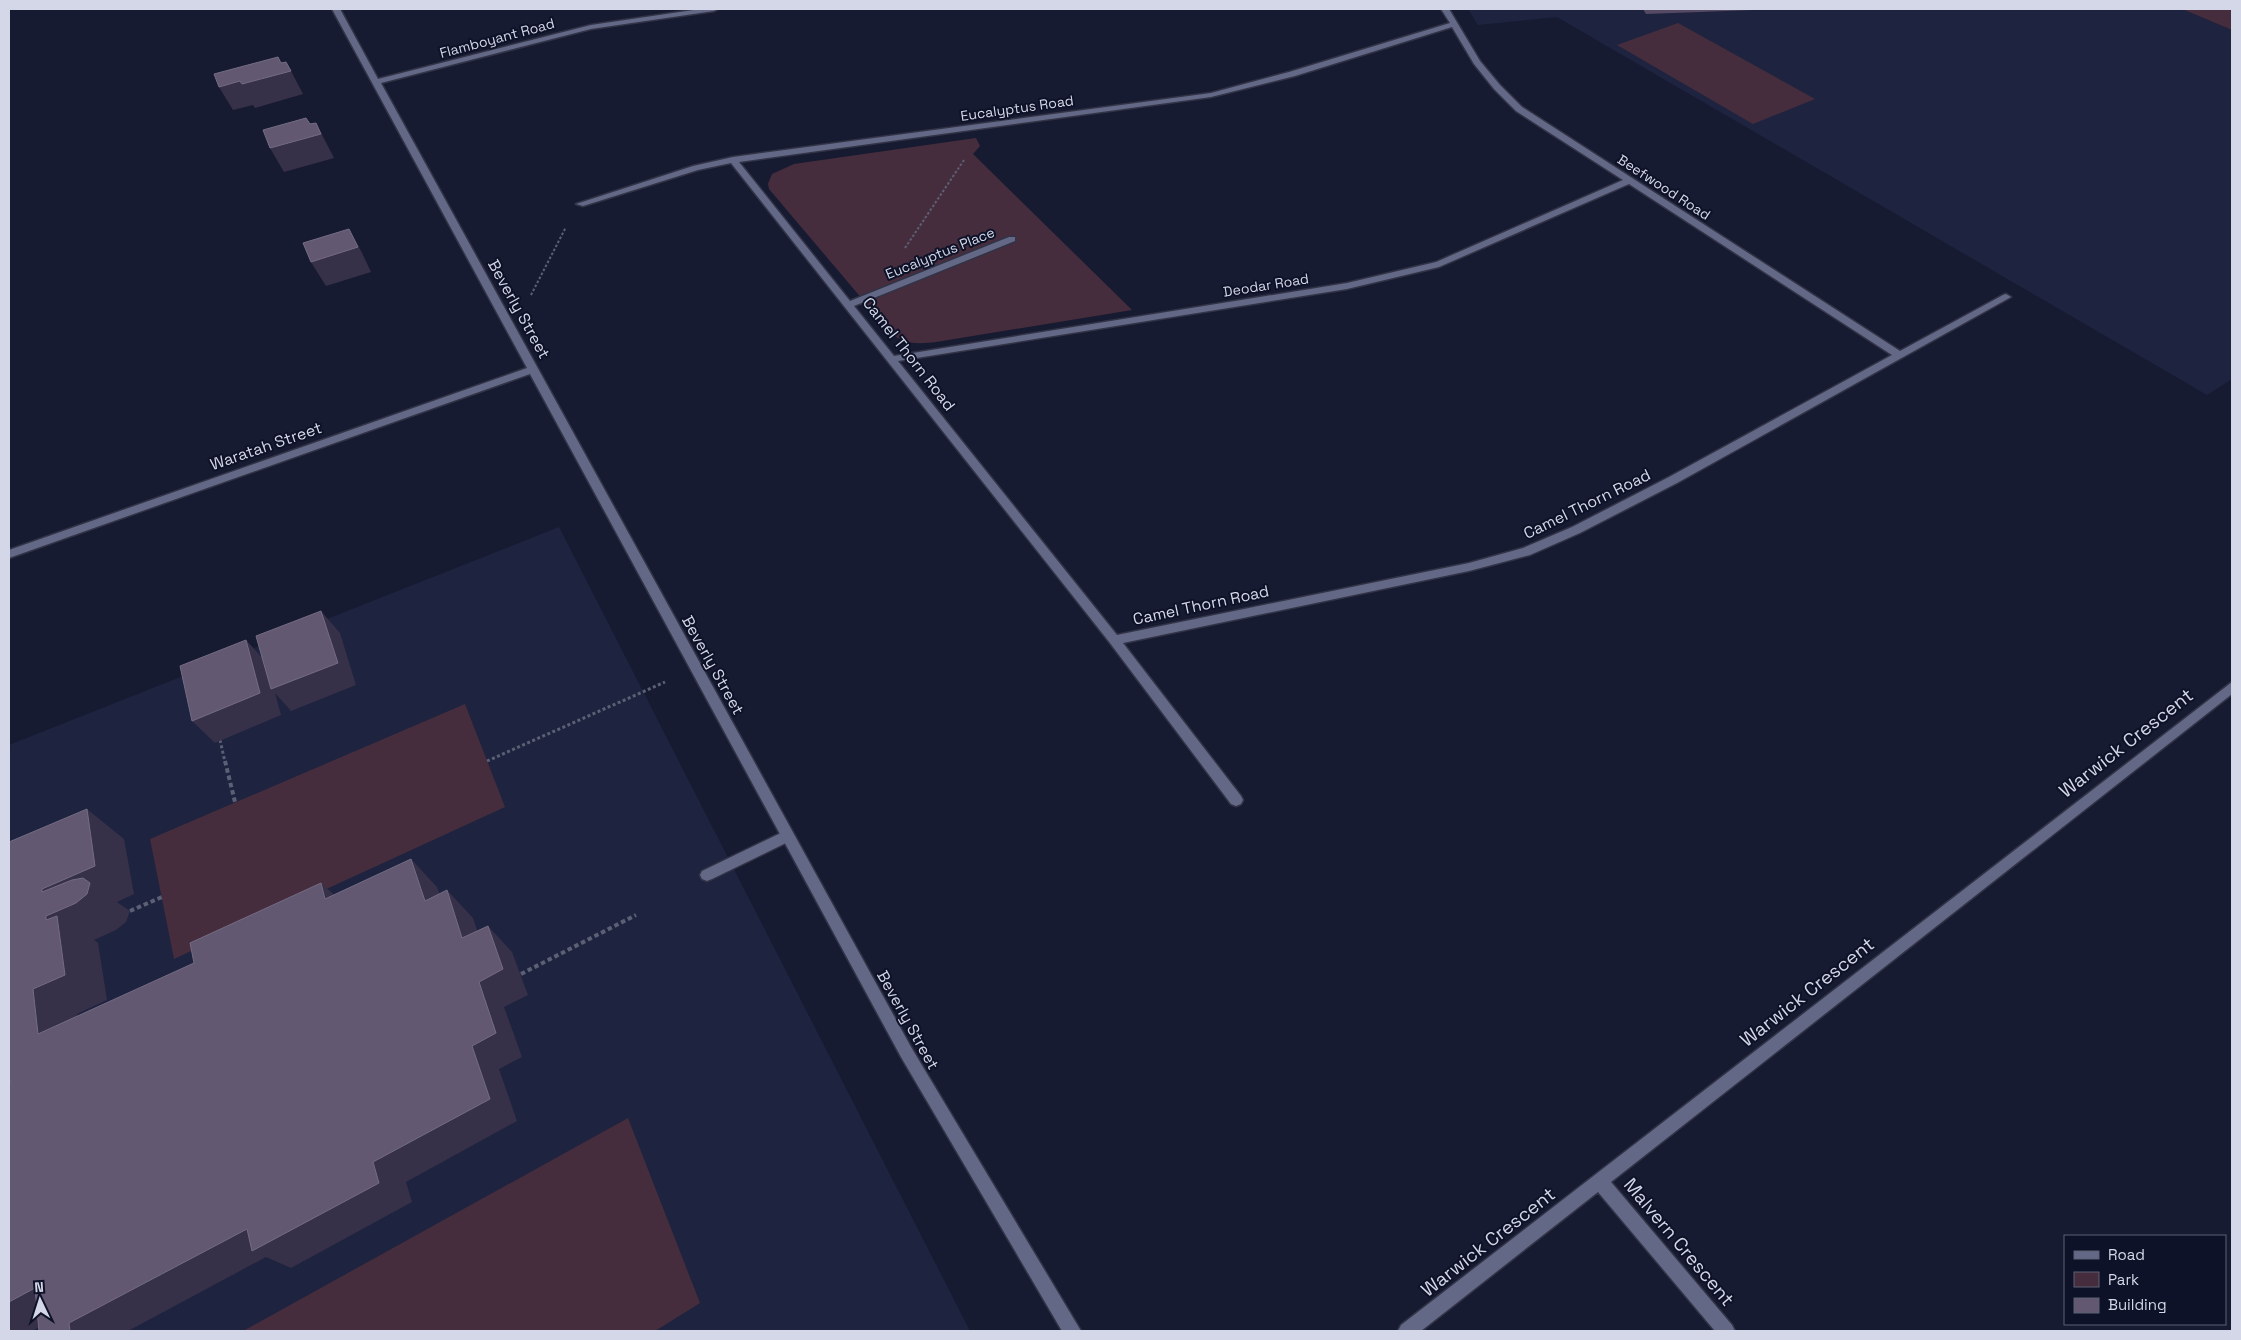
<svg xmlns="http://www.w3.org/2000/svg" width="2241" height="1340" font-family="'Space Grotesk',sans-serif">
<rect width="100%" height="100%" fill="#171b32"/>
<path fill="#1e233f" d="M1468 9H2182L2232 30V379L2207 395 1557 17 1478 25Z
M559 527 970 1331H9V745Z"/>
<path fill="#462d3d" d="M2182 9H2232V30Z
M1678 23 1815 99 1753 124 1617 45Z
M976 138 980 146 973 154 1132 310 936 342C919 344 905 345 891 333L769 189 768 184 772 174 794 164Z
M465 704 505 807 174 959 150 839Z
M628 1118 700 1303 655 1331H243Z"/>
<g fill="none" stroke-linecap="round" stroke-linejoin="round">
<defs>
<path id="lane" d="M787 830 792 832 794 836 792 840 712 879 707 881 702 879 700 875 702 871Z"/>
<path id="street" d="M332 9H340L378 79 591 25 700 9H718L714 11 591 29 381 83 911 1047 1081 1331H1062L901 1057 530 374 9 558V550L527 368Z
M1441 9H1449L1480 61 1500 85 1522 107 1900 351 2003 295 2006 294 2011 297 1677 483 1580 533 1530 555 1469 571 1123 643 1241 796 1243 800 1241 804 1236 806 1231 804 1110 643 731 163 698 170 583 206 576 204 693 166 733 157 1211 93 1289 72 1450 23ZM1452 27 1474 64 1494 89 1516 111 1623 180 1436 262 1347 283 894 356 854 306 1015 241V237H1009L850 301 739 162 1211 97 1295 76ZM1629 184 1892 355 1669 477 1572 527 1523 548 1469 563 1117 635 898 361 1347 289 1439 267Z
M2232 682V694L1611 1182 1732 1325 1735 1331H1715L1598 1192 1421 1331H1398L1401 1325Z"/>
</defs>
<use href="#lane" stroke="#323346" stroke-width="3"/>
<use href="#street" stroke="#323346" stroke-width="3"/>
<path stroke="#5c6075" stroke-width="2" stroke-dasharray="2.5 2" stroke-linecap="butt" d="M905 248 964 160
M531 295 566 227"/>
<path stroke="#5c6075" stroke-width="3" stroke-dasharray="3 2.5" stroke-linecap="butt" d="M220 740 225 762
M487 761 665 682"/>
<path stroke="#5c6075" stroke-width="4" stroke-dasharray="4.5 3" stroke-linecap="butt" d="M225 761 235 802
M130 911 162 897
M521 974 636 915"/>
<use href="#lane" fill="#626885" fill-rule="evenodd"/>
<use href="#street" fill="#626885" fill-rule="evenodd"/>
</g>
<path fill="#554963" d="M1643 9H1781L1646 14Z"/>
<path fill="#373049" d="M278 57 286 72 291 71 303 94 255 108 253 105 233 110 219 87 240 81Z
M316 123 334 158 284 172 270 148Z
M349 229 362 253 371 272 326 286 311 262Z
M321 611 340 633 356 685 291 711 275 693 281 715 215 743 192 721 246 640 266 662Z
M87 809 124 839 134 894 117 902 130 911 126 922 116 930 94 940 98 943 107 1000 77 1014 83 1058 9 1052 33 989 46 920 42 889Z
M411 859 437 887 452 928 425 901Z
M321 883 351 910 325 899Z
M447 890 473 918 488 964 462 938Z
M488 926 512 952 528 995 504 1007 522 1057 499 1069 517 1121 406 1182 412 1202 291 1268 266 1257 128 1331H70L69 1323 373 1162 472 1046 479 982Z
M35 1288 85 1303 32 1331H9V1302Z"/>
<path fill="#635871" stroke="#746c84" d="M278 57 281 63 286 62 291 71 242 84 240 81 219 87 214 74Z
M306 118 310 124 316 123 321 134 270 148 263 130Z
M349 229 358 247 311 262 303 243Z
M321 611 338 663 271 689 256 636Z
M246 640 260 693 192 721 180 666Z
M87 809 95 866 42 889V892L72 880 83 878 90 883 87 894 76 903 46 916V920L57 916 65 975 33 989 38 1034 194 963 190 943 321 883 325 899 411 859 425 901 447 890 462 938 488 926 503 969 479 982 496 1033 472 1046 490 1099 373 1162 379 1183 252 1251 247 1229 69 1323 70 1331H39L35 1288 9 1302V1084L10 1083 9 1073V842Z"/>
<g text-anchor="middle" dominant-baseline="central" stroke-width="4" stroke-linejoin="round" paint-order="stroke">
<g font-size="14" fill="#d3d7e7" stroke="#0e1228">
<text transform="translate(497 38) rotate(-15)">Flamboyant Road</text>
<text transform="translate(1017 108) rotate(-8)">Eucalyptus Road</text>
<text transform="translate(1664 187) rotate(33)">Beefwood Road</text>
<text transform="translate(940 253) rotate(-22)">Eucalyptus Place</text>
<text transform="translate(1266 285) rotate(-9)">Deodar Road</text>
</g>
<g font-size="16" fill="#d3d7e7" stroke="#0e1228">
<text transform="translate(519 309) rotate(61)">Beverly Street</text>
<text transform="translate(909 354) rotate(52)">Camel Thorn Road</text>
<text transform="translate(266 446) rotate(-19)">Waratah Street</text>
<text transform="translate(1587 504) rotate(-26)">Camel Thorn Road</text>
<text transform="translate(1201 605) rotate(-12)">Camel Thorn Road</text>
<text transform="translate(713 665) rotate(61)">Beverly Street</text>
<text transform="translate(908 1020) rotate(61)">Beverly Street</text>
</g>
<g font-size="19" fill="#d3d7e7" stroke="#0e1228">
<text transform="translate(2126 743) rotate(-38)">Warwick Crescent</text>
<text transform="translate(1807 992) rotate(-38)">Warwick Crescent</text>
<text transform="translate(1488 1242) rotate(-38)">Warwick Crescent</text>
<text transform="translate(1679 1242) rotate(50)">Malvern Crescent</text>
</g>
</g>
<rect width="2241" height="1340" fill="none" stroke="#d3d7e7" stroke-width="20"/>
<rect x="2064" y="1235" width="162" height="90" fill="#0e1228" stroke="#5d6174"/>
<rect x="2074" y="1251" width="25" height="8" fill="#626885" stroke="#5d6174"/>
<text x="2108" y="1260" font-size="15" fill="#d3d7e7">Road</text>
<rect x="2074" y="1272" width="25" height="15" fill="#462d3d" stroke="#5d6174"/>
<text x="2108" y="1285" font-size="15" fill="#d3d7e7">Park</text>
<rect x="2074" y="1298" width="25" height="15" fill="#635871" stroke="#5d6174"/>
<text x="2108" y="1310" font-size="15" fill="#d3d7e7">Building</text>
<g transform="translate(40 1300) rotate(356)" stroke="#0e1228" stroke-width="4" paint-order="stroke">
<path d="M0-4L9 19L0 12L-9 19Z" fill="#d3d7e7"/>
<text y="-8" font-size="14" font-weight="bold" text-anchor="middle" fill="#d3d7e7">N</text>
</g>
</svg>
